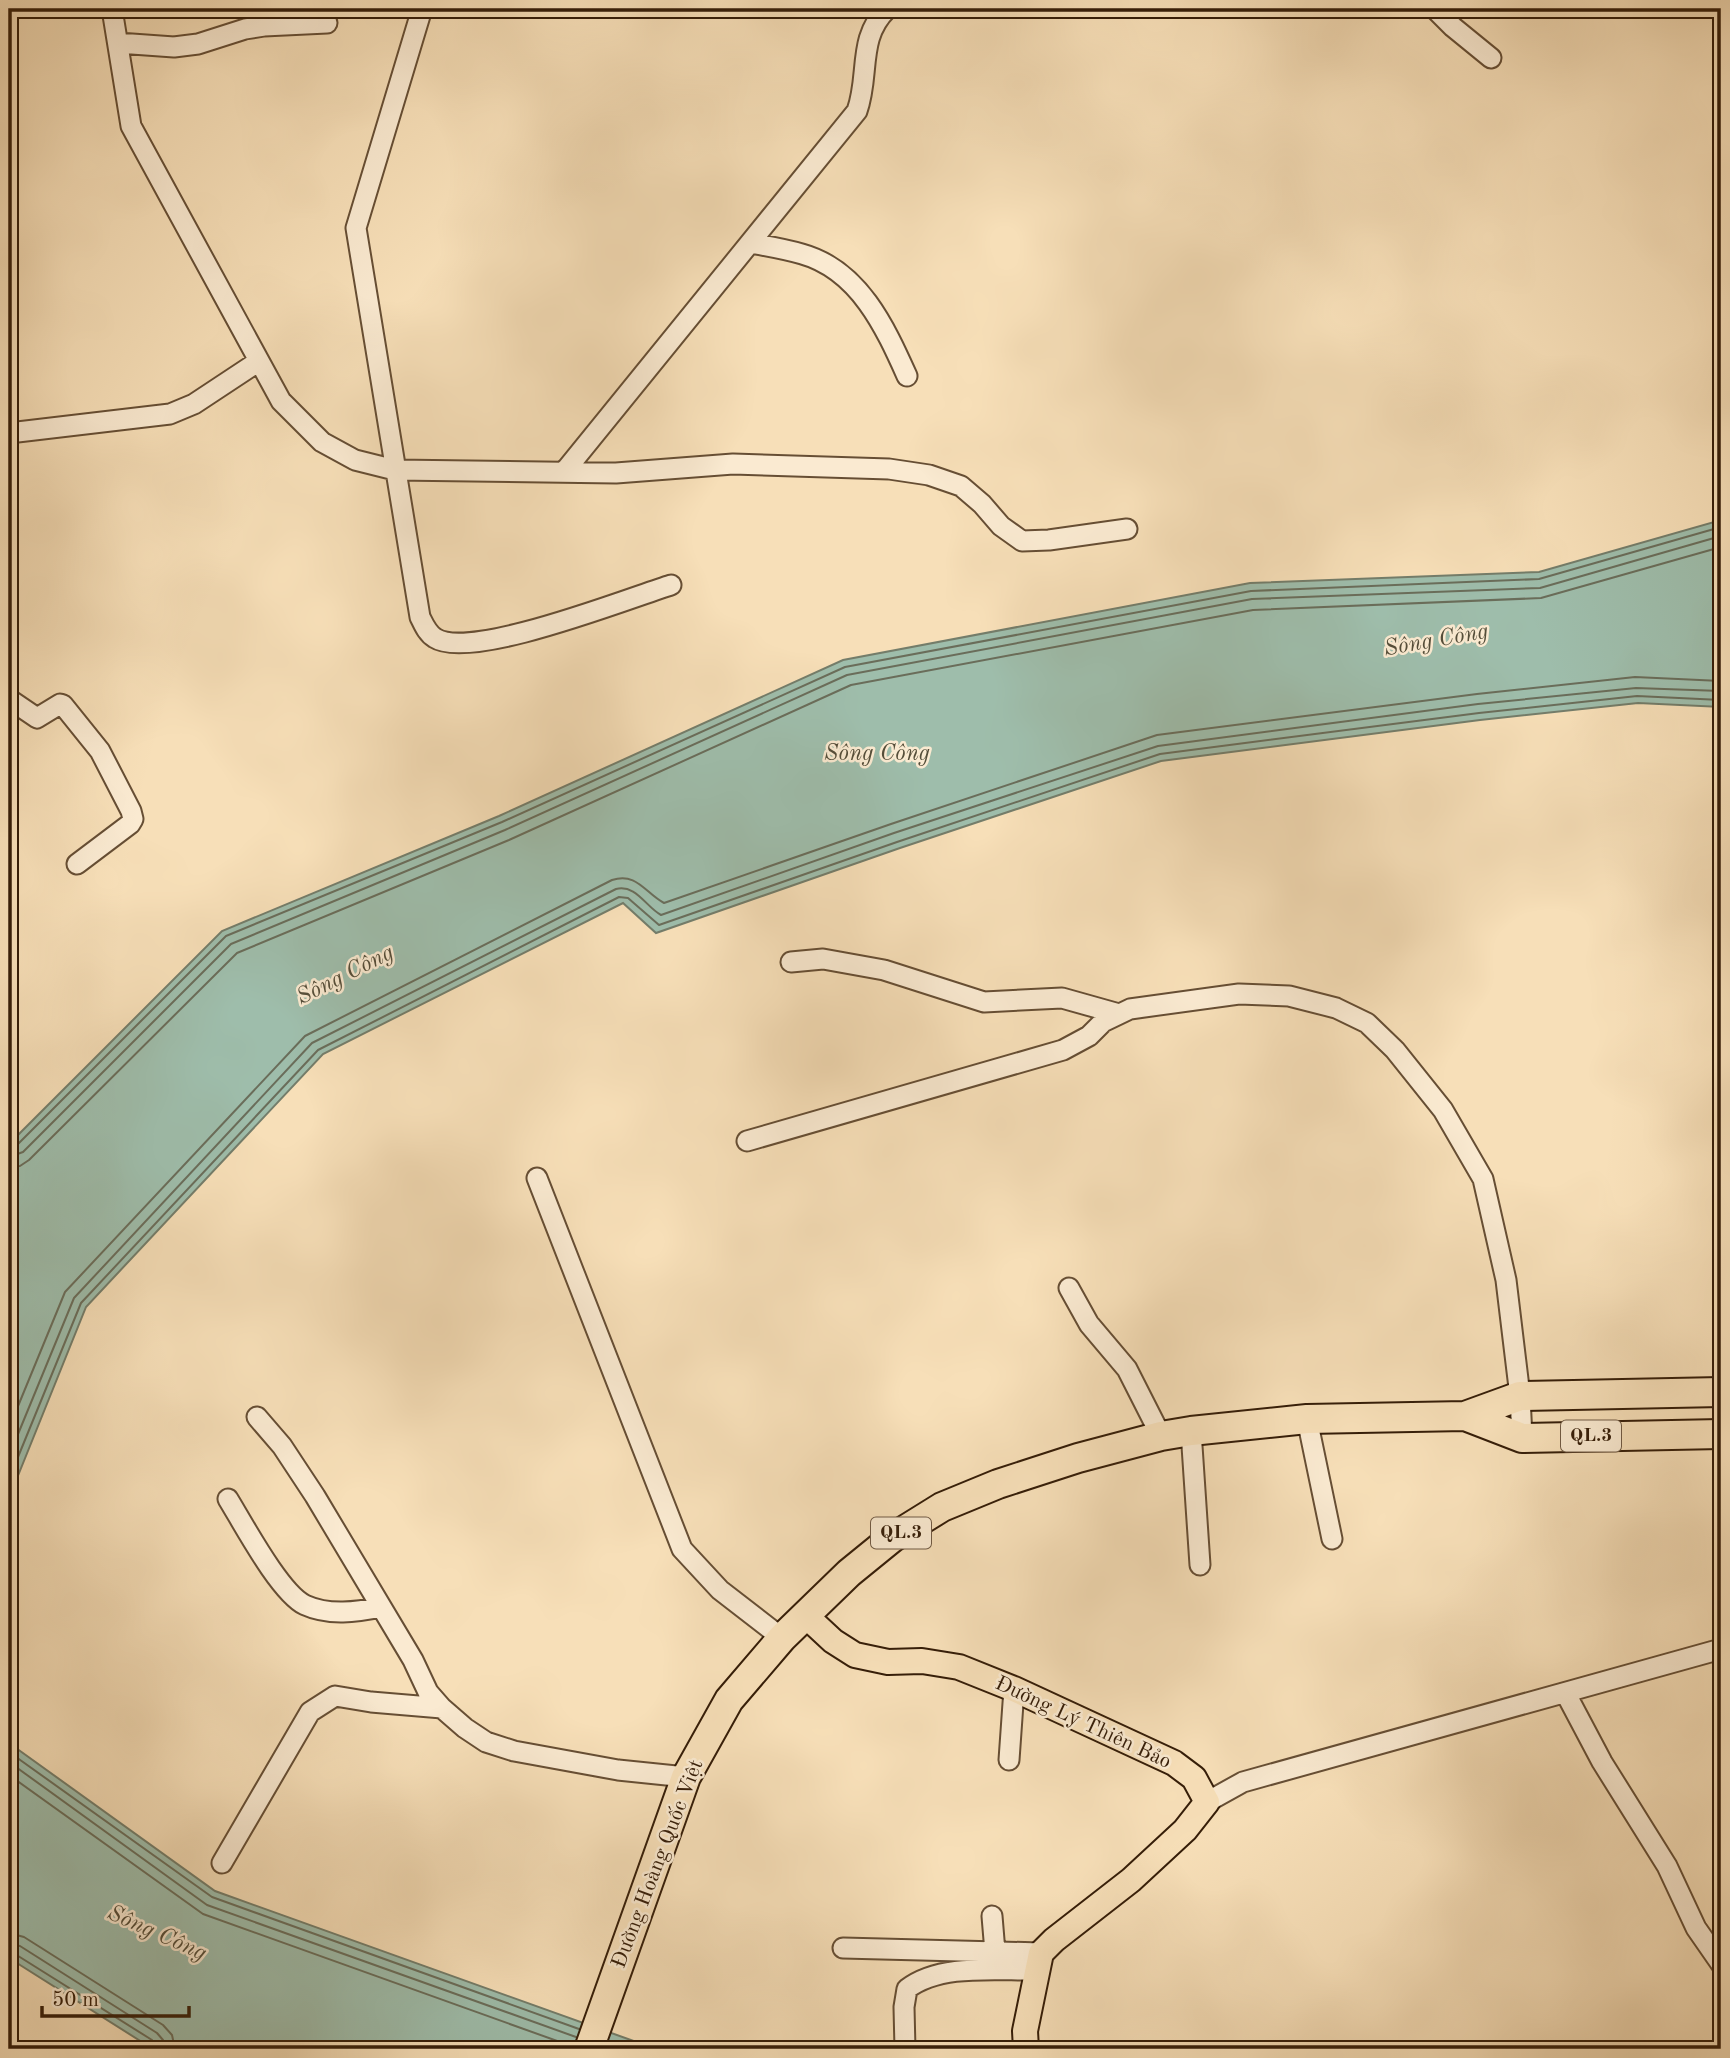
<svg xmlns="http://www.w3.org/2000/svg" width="1730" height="2058" font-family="'Old Standard TT',serif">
<rect width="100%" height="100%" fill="#f7dfb8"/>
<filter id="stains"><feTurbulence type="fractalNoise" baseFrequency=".00286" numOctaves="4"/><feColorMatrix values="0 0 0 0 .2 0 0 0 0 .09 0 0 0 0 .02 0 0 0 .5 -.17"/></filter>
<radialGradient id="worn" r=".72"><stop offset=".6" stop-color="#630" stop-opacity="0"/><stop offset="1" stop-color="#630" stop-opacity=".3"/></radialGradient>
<path fill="#9ebdab" stroke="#747d6a" stroke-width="2" d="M1721 520V707L1638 703 1480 720 1161 761 900 848 656 933 623 903 323 1054 86 1307 9 1498V1144L222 931 499 816 843 660 1250 583 1539 572Z
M9 1743 215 1891 656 2049H153L9 1958Z"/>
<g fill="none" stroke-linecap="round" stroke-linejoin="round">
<path stroke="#6a6d5a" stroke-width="2" d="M9 1148 17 1145 226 936 502 822 845 667 1251 591 1539 579 1721 527
M9 1157 23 1152 231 944 505 830 847 675 1252 599 1540 588 1721 536
M9 1167 20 1166 29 1160 237 953 509 840 851 685 1253 610 1541 598 1721 547
M9 1428 65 1292 305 1036 612 880C637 872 645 893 664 903L891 824 1157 735 1477 694 1635 677 1721 681
M9 1456 74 1298 312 1043 616 889C636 884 646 907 661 915L894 833 1158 746 1478 704 1636 688 1721 691
M9 1479 81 1303 318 1050 619 897 628 898 659 925 897 842 1160 754 1479 713 1637 696 1721 700
M9 1752 212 1897 579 2029
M9 1762 207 1905 576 2037
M9 1775 203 1914 574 2047
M9 1933 24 1937 163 2025 172 2035 175 2049
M9 1944 20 1946 157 2033 163 2040 165 2049
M9 1952 15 1954 152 2040 156 2049"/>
<defs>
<path id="minor" d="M112 9 131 126 281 401 322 442 355 460 395 470 616 473 733 464 889 469 929 475 961 486 982 504 1001 526 1022 541 1049 540 1127 529
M422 9 356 228 420 617C424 625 427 633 435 638 470 661 629 598 671 585
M1435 9 1453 27 1491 58
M118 43 174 47 198 44 245 29 264 26 327 23
M750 243C767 246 785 249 802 254 859 270 885 327 907 376
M9 433 170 414 194 404 259 361
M564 472 857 111C870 75 857 38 887 9
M9 699 37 718 60 704 63 705 100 751 131 811 133 819 130 824 77 864
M791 962 823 959 884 970 984 1002 1062 998 1119 1014
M747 1141 1063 1050 1089 1036 1103 1022 1130 1009 1239 994 1289 996 1336 1008 1367 1023 1395 1050 1443 1110 1483 1179 1506 1280 1520 1396 1522 1438
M537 1178 682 1549 720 1590 782 1638
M1069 1288 1089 1324 1127 1369 1161 1436
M257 1417 282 1446 315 1496 413 1660 428 1692 442 1708 465 1728 486 1742 514 1751 618 1770 686 1777
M1307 1419 1332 1539
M1191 1431 1200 1565
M228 1499C244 1525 280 1593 305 1605 329 1616 357 1612 381 1607
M1566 1694 1602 1762 1667 1866 1696 1928 1721 1964
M1009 1760 1014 1689
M1207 1802 1243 1782 1721 1649
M222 1863 310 1712 335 1696 371 1702 442 1708
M992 1916 995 1952
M843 1948 1041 1953
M905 2049 904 2007 907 1989C941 1963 997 1971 1039 1970"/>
<path id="major" d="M805 1615 833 1641 855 1655 888 1662 922 1661 959 1667 1014 1689 1174 1763 1194 1778 1207 1802 1185 1830 1131 1880 1054 1940 1041 1953 1025 2031 1026 2049"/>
<path id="highway" d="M1465 1416 1522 1438 1721 1434
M589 2049 686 1777 729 1700 782 1638 849 1573 892 1538 942 1507 998 1484 1078 1458 1161 1436 1191 1431 1307 1419 1465 1416 1520 1396 1721 1392"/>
</defs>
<use href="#minor" stroke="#664e34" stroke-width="23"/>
<use href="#major" stroke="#351d08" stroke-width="28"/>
<use href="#highway" stroke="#351d08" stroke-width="32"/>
<use href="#minor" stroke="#faead1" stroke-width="19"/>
<use href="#major" stroke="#f7dfb8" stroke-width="24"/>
<use href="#highway" stroke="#f7dfb8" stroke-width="28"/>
</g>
<g text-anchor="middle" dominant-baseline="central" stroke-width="5" stroke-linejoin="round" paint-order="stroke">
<g fill="#faead1" stroke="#705a44" stroke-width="2">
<rect x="1561" y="1420.5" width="60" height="31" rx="5"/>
<rect x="871" y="1517.5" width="60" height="31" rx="5"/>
</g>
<g font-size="19" font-weight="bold" fill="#351d08">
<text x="1591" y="1436">QL.3</text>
<text x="901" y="1533">QL.3</text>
</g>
<g font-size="21" fill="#351d08" stroke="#faead1">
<text transform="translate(1083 1723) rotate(25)">Đường Lý Thiên Bảo</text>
<text transform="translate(658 1864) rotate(-69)">Đường Hoàng Quốc Việt</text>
</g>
<g font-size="23" font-style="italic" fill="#544d39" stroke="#faead1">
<text transform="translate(1436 640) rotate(-10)">Sông Công</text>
<text x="877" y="753">Sông Công</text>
<text transform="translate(345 975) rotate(-27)">Sông Công</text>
<text transform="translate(157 1933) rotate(24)">Sông Công</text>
</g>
</g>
<rect width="1730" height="2058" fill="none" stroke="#f7dfb8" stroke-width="35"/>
<rect x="10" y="10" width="1709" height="2037" fill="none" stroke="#351d08" stroke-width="3.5"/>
<rect x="18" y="18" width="1695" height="2023" fill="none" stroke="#351d08" stroke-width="2"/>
<path d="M42 2006v10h147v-10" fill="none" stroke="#351d08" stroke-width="3.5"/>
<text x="52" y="2006" font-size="21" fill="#351d08" stroke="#faead1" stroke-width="5" paint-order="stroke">50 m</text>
<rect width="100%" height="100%" filter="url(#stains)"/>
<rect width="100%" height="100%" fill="url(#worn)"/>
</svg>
